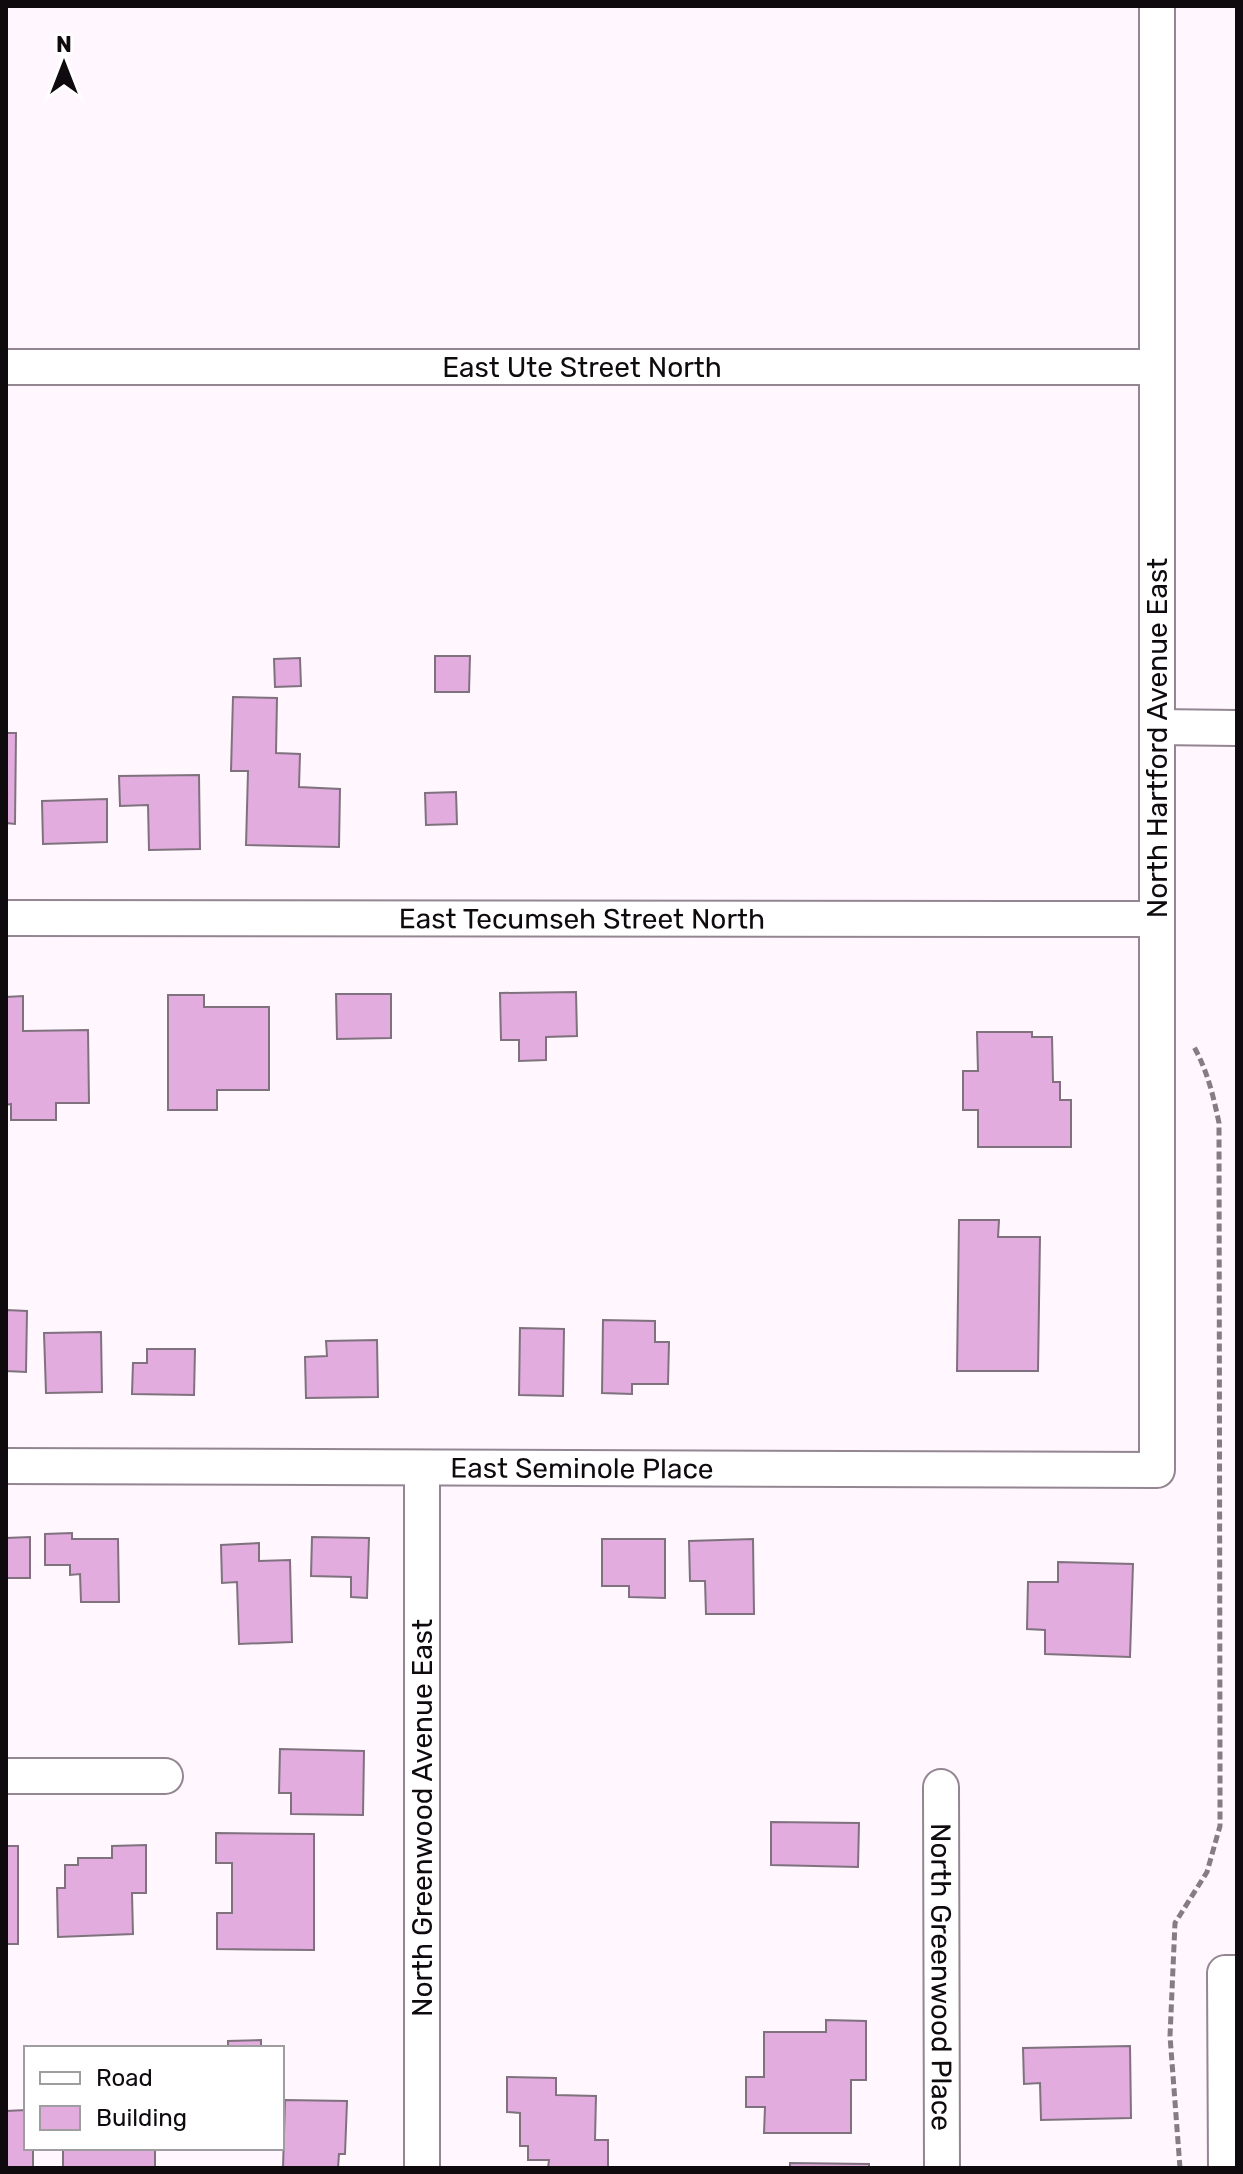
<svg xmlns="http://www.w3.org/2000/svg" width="1243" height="2174" font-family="Rubik,sans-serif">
<rect width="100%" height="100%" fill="#fff6fe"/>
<path fill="#e2acdf" stroke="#7f727e" stroke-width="2" d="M435 656H470L469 692H435Z
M300 658 301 686 275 687 274 659Z
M233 697 277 698 276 753 300 754 299 787 340 789 339 847 246 845 248 771H231Z
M6 733H16L15 824 6 823Z
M199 775 200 849 149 850 148 805 120 806 119 776Z
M456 792 457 824 426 825 425 793Z
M107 799V842L43 844 42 801Z
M576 992 577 1036 546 1037V1060L519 1061V1040H501L500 993Z
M336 994H391V1038L337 1039Z
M168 995H204V1007H269V1090H217V1110H168Z
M23 996V1031L88 1030 89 1103H56V1120H11V1104L6 1105V997Z
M977 1032H1032V1037H1052L1053 1082H1060V1100H1071V1147H978V1110H963V1071H978Z
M959 1220H999L998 1237H1040L1038 1371H957Z
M6 1310 27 1311 26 1372 6 1371Z
M603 1320 655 1321V1342H669L668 1384H632V1394L602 1393Z
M520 1328 564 1329 563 1396 519 1395Z
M101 1332 102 1392 46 1393 44 1333Z
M377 1340 378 1397 306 1398 305 1357 327 1356 326 1341Z
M147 1349H195L194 1395 132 1394 133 1363H147Z
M72 1533V1539H118L119 1602H81L80 1574 70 1575V1565H45V1534Z
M30 1537V1578H6V1538Z
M312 1537 369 1538 367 1598 351 1597V1577L311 1576Z
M602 1539H665V1598L629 1597V1586H602Z
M753 1539 754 1614H706L705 1581H690L689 1541Z
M259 1543V1561L290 1560 292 1642 239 1644 237 1582 222 1583 221 1545Z
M1058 1562 1133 1564 1130 1657 1045 1654V1630L1027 1629 1028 1582H1058Z
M280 1749 364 1751 363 1815 291 1814V1793H279Z
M771 1822 859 1823 858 1867 771 1865Z
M216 1833 314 1834V1950L217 1949V1913H232V1863H216Z
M146 1845V1893H132L133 1934 58 1937 57 1888H65V1865H78V1858H112V1846Z
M6 1846H18V1944H6Z
M826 2020 866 2021V2080H851V2133H764L765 2107H746V2077H764V2032H826Z
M261 2040V2048H228V2041Z
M1130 2046 1131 2118 1041 2120 1040 2083 1024 2084 1023 2048Z
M507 2077 556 2078V2095L596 2096 595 2140H608V2168H548L549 2160H528V2146H520V2113L507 2112Z
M285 2100 347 2101 345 2154H339L338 2168H283Z
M26 2110V2148H33V2168H6V2111Z
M63 2148H155V2168H63Z
M790 2163 869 2164V2168H790Z"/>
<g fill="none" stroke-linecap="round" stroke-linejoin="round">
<defs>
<g id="street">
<path id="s1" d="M6 367H1157"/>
<path d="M1157 727 1237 728"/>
<path id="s2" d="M6 918 1157 919"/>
<path id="s3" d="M6 1466 1157 1470V6"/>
<path d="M422 1468V2168"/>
<path d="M6 1776H165"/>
<path id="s4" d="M941 1787 942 2168"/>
<path d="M1226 2168 1225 1973H1237"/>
</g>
</defs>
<use href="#street" stroke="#938692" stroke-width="38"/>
<path stroke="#847d83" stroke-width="5" stroke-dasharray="8 4" stroke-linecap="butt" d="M1180 2168 1170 2036 1175 1923 1207 1872 1220 1826V1771L1219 1123C1213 1094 1207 1070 1193 1045"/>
<use href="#street" stroke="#fff" stroke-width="34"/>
</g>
<g text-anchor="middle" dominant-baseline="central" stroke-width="7" stroke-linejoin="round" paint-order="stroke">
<g font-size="28" fill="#0e0a0e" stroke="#fff">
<text stroke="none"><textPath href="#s1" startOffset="576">East Ute Street North</textPath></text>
<text transform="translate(1157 738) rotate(-90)">North Hartford Avenue East</text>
<text stroke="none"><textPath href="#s2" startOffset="576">East Tecumseh Street North</textPath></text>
<text stroke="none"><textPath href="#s3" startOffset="576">East Seminole Place</textPath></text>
<text transform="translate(422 1818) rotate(-90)">North Greenwood Avenue East</text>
<text stroke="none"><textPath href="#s4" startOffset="190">North Greenwood Place</textPath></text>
</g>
</g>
<rect width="1243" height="2174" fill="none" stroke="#0e0a0e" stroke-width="16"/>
<rect x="24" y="2046" width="260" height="104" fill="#ffffff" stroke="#9f9d9f" stroke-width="2"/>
<rect x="40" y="2072" width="40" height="12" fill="#ffffff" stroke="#9f9d9f" stroke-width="2"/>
<text x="96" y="2086" font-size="24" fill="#0e0a0e">Road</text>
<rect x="40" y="2106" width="40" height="24" fill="#e2acdf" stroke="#9f9d9f" stroke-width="2"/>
<text x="96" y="2126" font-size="24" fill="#0e0a0e">Building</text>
<g transform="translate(64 64)" stroke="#ffffff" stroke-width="6" paint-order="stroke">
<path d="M0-6L14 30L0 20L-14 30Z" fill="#0e0a0e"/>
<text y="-12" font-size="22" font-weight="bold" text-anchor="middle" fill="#0e0a0e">N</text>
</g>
</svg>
